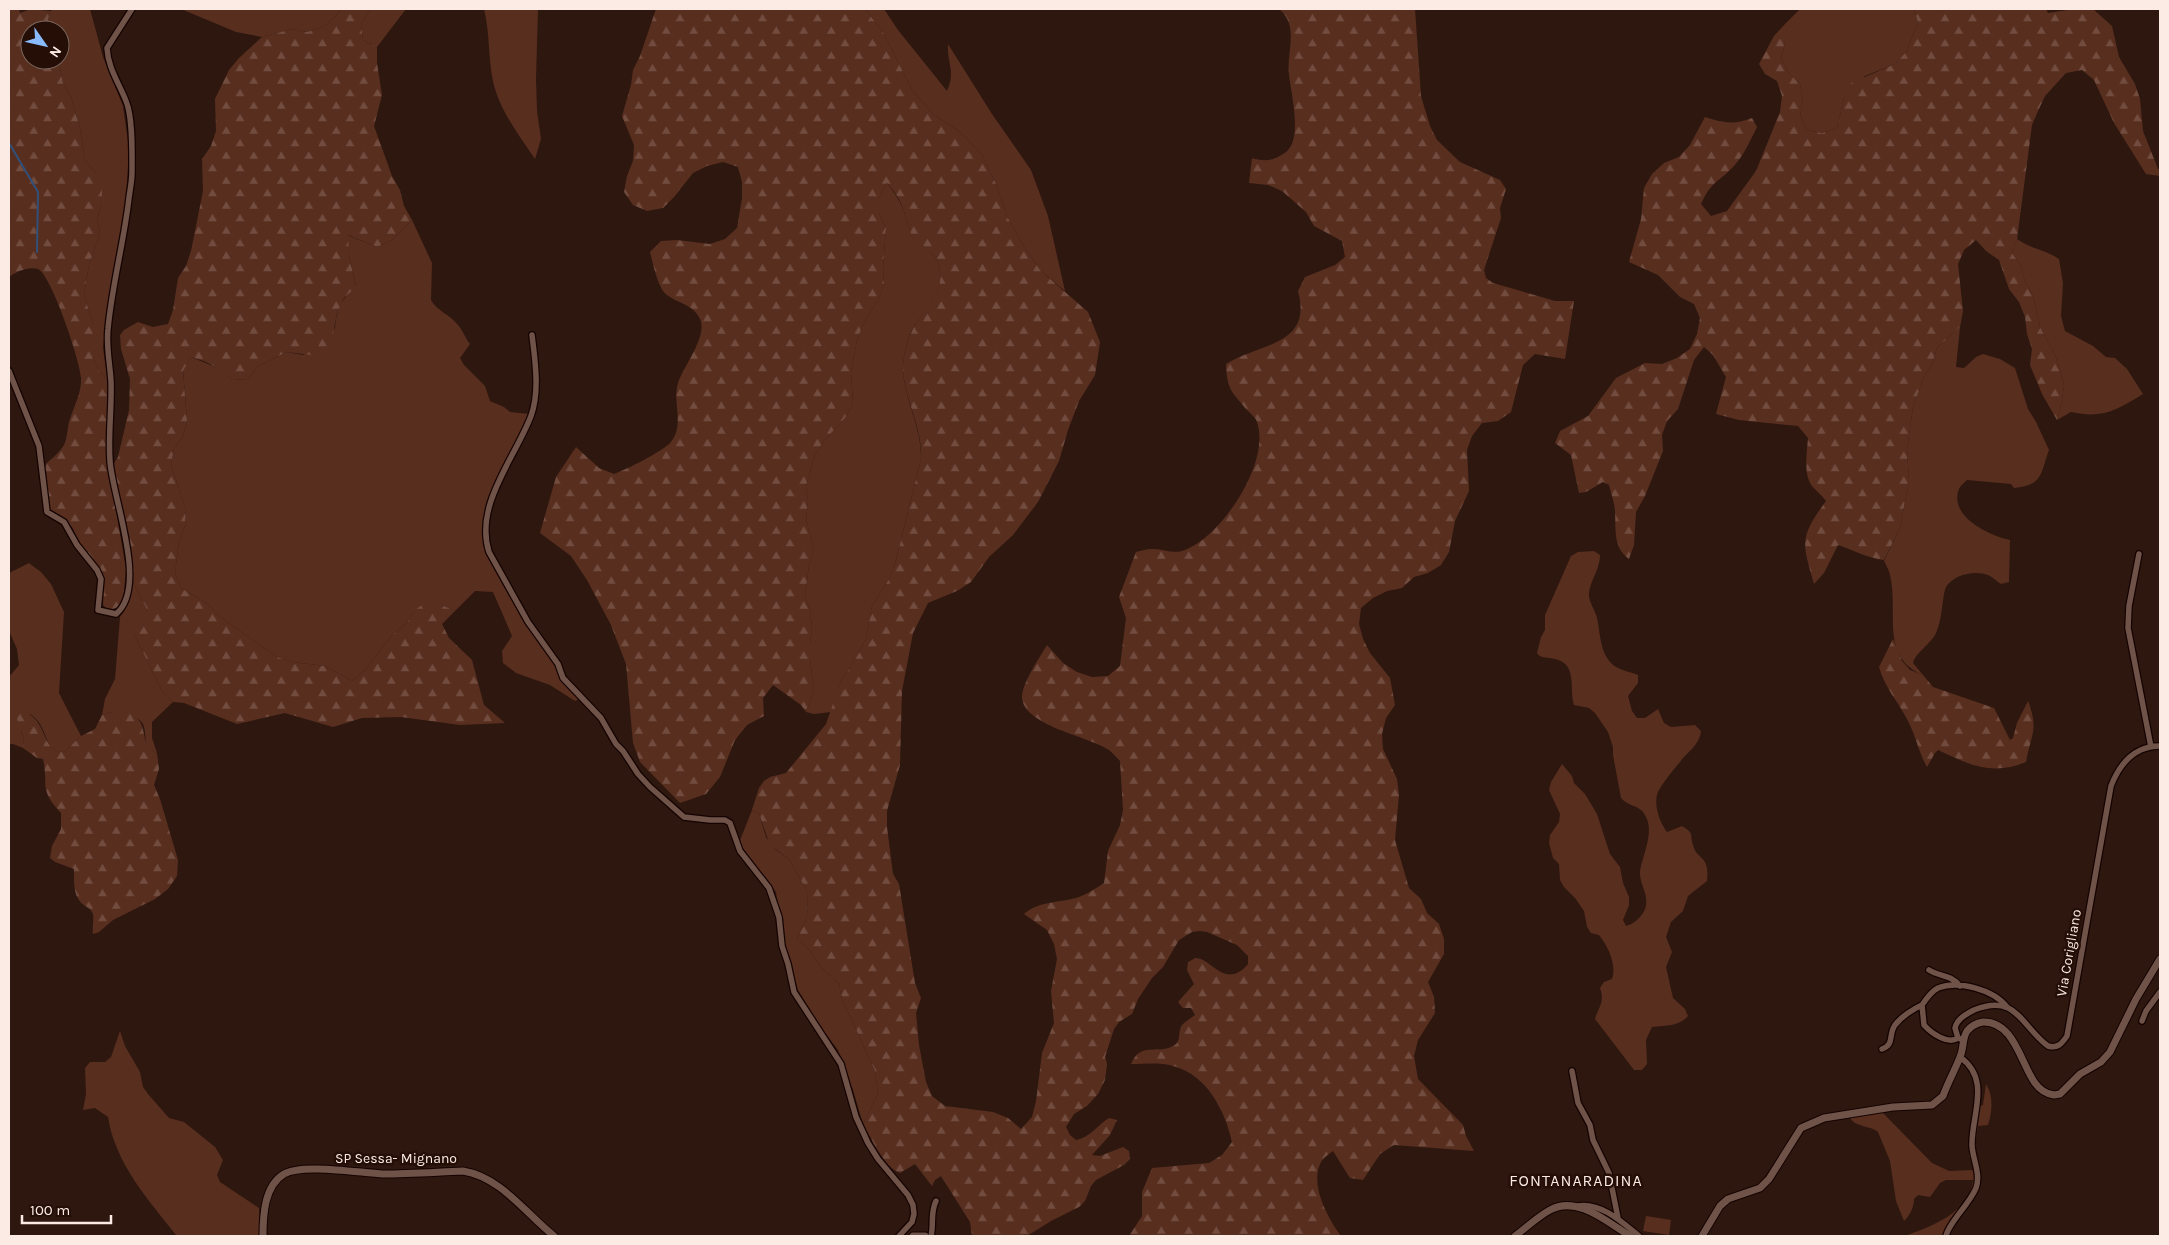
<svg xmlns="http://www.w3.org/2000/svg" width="2169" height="1245" font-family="Karla,sans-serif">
<defs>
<pattern id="forest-firs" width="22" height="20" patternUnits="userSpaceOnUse" patternTransform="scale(1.25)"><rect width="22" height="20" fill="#582e1f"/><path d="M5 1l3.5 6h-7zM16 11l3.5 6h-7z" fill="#714c3f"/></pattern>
</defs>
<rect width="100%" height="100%" fill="#2e170f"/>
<path fill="#582e1f" d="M56 9H90L103 57 123 106 129 149 125 213 106 319 103 348 108 382 98 369 93 357V325L84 294 89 265 100 234 97 218 102 204 96 173 85 161 80 128 71 97 63 83 60 68 50 60H60V30H46L50 11Z
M181 9H341L335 17 323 27 307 32 292 29 262 37 236 32Z
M370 9H406L377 47 363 40 361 24Z
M484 9H538L536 79 537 111 541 139 535 159C519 135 499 110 493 81 488 58 490 33 484 9Z
M865 9H884L898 30 947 91C956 71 947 65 948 44L992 114 1031 170 1048 216 1065 291 1040 270 1023 245 1007 216 997 186 982 155 960 132 933 114 912 90 883 32Z
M1800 9H1914L1918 23 1906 52 1895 64 1865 76 1844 98 1837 128 1822 133 1807 130 1800 115 1803 100 1800 84 1789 73 1781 59 1785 43V24Z
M887 183C893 191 899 199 903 209 907 219 908 228 913 237 919 246 931 248 937 261 950 291 923 309 911 332 906 342 904 355 903 366 903 398 922 426 921 459L895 564 889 579 872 606 866 638 859 653 841 681 831 712 814 714 806 712 814 690 810 659V643L812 627 810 611 805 596 809 565 814 550 806 519 808 502 806 486 815 455 823 442 845 418 853 404 851 372 857 340 863 325 879 298 884 283 883 267 886 228 879 213V198Z
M412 220 432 263 431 300C436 310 450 315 457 324 463 330 465 338 470 344L460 358 464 365 485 386 490 401 504 407 510 412 529 414 490 494 484 517 483 545 525 621 555 663 564 683 579 699 575 701 550 685 516 673 503 663 502 651 512 636 493 592 475 591 455 611 442 605 414 611 406 624 393 634 364 671 352 681 325 666 293 662 277 657 219 616 208 604 181 588 175 573 179 541 185 526 186 510 171 465 174 449 183 436 187 421 183 370 191 357 220 369 232 380 248 379 258 366 287 352 303 355 335 328C337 308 341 300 356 286L349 255 347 235 377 247 392 240Z
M2017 239C2031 249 2044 249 2059 259L2063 283 2061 316 2065 331 2093 346 2106 357 2115 358 2127 369 2143 394C2117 410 2103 419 2071 412L2057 420 2062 401 2064 385 2060 370 2055 355 2040 327 2033 296 2025 282 2021 266 2012 253Z
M1960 327 1956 367 1964 368 1976 357 1983 354 2000 359 2015 368 2028 409 2036 422 2049 450C2040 475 2043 485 2014 488L2011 484 1967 480C1964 483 1960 486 1959 489 1948 517 1991 536 2010 540L2009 582 2001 584C1997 582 1993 577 1988 575 1975 570 1954 574 1946 587 1942 596 1943 618 1936 633 1931 644 1915 653 1913 663L1923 675C1879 657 1899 611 1890 575 1889 570 1886 565 1884 561L1900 528 1903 512 1909 481 1907 450 1913 407 1924 377 1932 364 1937 348Z
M1594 551 1600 555C1600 569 1591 579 1589 592 1588 602 1595 609 1597 618 1601 635 1599 655 1616 667 1623 671 1631 672 1638 675V683L1628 696 1632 711 1637 718H1645L1658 709 1664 723 1671 727 1695 725 1701 731C1699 746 1688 751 1680 762 1674 769 1659 787 1657 795 1654 806 1660 823 1667 832L1682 826C1694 833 1690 834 1693 845 1697 861 1710 854 1707 881L1688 896 1683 911 1671 922 1666 937 1672 952 1666 967 1673 998 1685 1009 1688 1016C1678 1027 1666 1025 1652 1027L1646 1040 1647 1064 1642 1070H1634L1595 1019C1599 1006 1605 1002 1600 988L1604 982 1612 979C1617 965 1608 946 1599 935L1591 933 1587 927 1584 911 1575 898 1564 887 1560 880 1559 864 1553 858 1549 843 1550 835 1559 822 1560 814 1549 790 1551 782 1562 764 1572 776 1574 783 1585 794 1597 814 1610 854 1620 867 1623 883 1629 897V905L1623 920 1626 926C1634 924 1642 917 1645 909 1650 895 1639 885 1640 871 1643 854 1655 831 1645 815 1640 805 1629 807 1621 798L1613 755V747L1608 732 1595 713 1589 708 1574 705C1569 689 1578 664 1555 659 1548 657 1541 659 1537 653L1541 637 1545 630V615L1571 556 1578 552Z
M29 563 41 572 51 584 64 612 59 693 81 736 64 752C48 752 48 739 41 726 39 721 34 717 30 714L21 731 24 739 23 748 13 744H9V677L19 665 17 649 9 631V573Z
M131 578 147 610 135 636 162 691 173 702 152 722V738L157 753C142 746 147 739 144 727 143 722 140 720 136 718 122 710 118 710 102 715L105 699 115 679 120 617C129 605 130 592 131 578Z
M752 810 759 814 766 837 776 850 789 859 808 893 807 917 797 939 809 949 821 967 839 984 842 999 875 1071 878 1094 863 1124 853 1090 838 1050 819 1025 798 990 784 944 776 892 739 843Z
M120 1031 125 1046 140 1072 143 1087 148 1094 169 1118 184 1122 215 1147 223 1160 217 1175 220 1182 259 1208V1236H177C149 1201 115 1163 108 1117L95 1108 83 1110 86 1094 85 1068 90 1062H105L111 1057Z
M1986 1084C1994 1097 1992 1111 1988 1125L1978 1126C1977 1134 1975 1142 1976 1150 1978 1162 1983 1173 1979 1185 1974 1205 1955 1218 1949 1236H1905C1932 1226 1969 1213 1973 1180H1946L1940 1183 1930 1197 1918 1195 1914 1199C1914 1207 1910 1215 1904 1221L1896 1201 1890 1161 1878 1132C1870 1125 1857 1128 1850 1118L1882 1112 1932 1163 1949 1171 1974 1170 1969 1155V1139L1974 1108 1983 1105Z
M1646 1216 1671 1220 1669 1235 1643 1231Z"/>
<path fill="url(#forest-firs)" d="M9 9H19L20 13 31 9 50 11 46 30H30V60H50L60 68 63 83 71 97 80 128 85 161 96 173 102 188V204L97 218 100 234 89 265 84 294 93 325V357L98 369 108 382V464L126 569 123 602 116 608 108 610 103 605 104 583 96 564 81 545 72 527 50 509 43 467C50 459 59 454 64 445 68 437 67 427 70 419 74 406 82 392 81 378 81 363 51 274 38 269 29 266 15 272 9 277Z
M341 9H370L361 24 363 40 377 47V63L382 95 374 126 392 176 400 190 404 206 412 220 392 240 377 247 348 235 349 255 356 287 344 298 337 313 331 344 319 356 287 352 258 366 248 379 232 380C219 368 207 361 191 357L183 371 187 421 183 436 174 449 171 465 186 510 185 526 179 541 175 573 181 588 208 604 219 616 277 657 293 662 325 666 352 681 364 671 393 634 406 624 414 611 427 601 442 605 455 611 442 624 449 638 472 660 484 705 505 723 460 725 401 717 362 718 333 727 285 713 237 724 184 703 173 702 162 691 135 636 136 625 147 610 131 578 113 465 118 457 129 410 130 379 121 349 120 335 124 330 138 322 153 327 168 324 173 310 178 278 186 266 191 251 203 191 202 159 211 146 216 131 215 99 229 70 239 58 262 37 292 29 307 32 323 27 335 17Z
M656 9H865L883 32 912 90 933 114 960 132 982 155 997 186 1007 216 1023 245 1040 270 1088 312 1100 342 1095 375 1079 401 1068 430 1059 461 1038 502 1013 535 989 557 971 582 957 591 928 603 913 633 902 691 900 765 887 811V827L893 874 899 884 915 983 921 998 916 1013 919 1045 926 1082 932 1096 945 1106 993 1112 1008 1118 1021 1129 1032 1117 1036 1101 1042 1053 1054 1023 1051 991 1057 959 1054 944 1047 930 1024 914C1039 901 1058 903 1076 898 1086 895 1095 889 1104 883L1108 851 1120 825 1123 810 1120 761C1116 757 1113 753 1109 750 1089 736 1023 726 1022 697 1022 683 1040 657 1047 645L1063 663 1077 672 1092 677 1108 676 1120 666 1126 618 1119 597 1136 552C1141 551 1147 549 1151 549 1163 548 1173 555 1185 550 1222 536 1271 462 1257 422 1256 418 1250 413 1247 410 1231 391 1227 389 1226 364 1259 343 1313 346 1298 291L1305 277 1335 265 1345 257 1342 241 1314 226 1306 212 1282 191 1268 185 1249 183 1252 158C1260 161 1271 161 1278 157 1281 155 1286 153 1288 150 1302 136 1291 93 1289 75 1286 52 1300 26 1279 9H1415L1421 96 1430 126 1437 140 1460 162 1500 180 1506 189 1500 208 1501 218 1484 270 1486 278 1493 283 1555 301H1574L1565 359 1535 354 1523 365 1511 412 1498 421 1482 423 1472 436 1467 450 1469 491 1455 521 1449 552 1441 565 1428 573 1414 577 1402 588 1387 591 1373 598 1361 608 1359 624 1363 639 1370 653 1390 678 1395 705 1386 718 1382 734 1383 749 1397 779 1399 795 1395 840 1409 888 1421 899 1427 913 1439 924 1444 939V954L1428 982 1434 997 1435 1013 1418 1040 1414 1056 1418 1079 1463 1125 1466 1136 1474 1151 1394 1145 1380 1154 1363 1180 1350 1178 1333 1151C1329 1154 1323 1158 1321 1162 1309 1184 1328 1219 1341 1236H1129L1142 1216V1192L1152 1168 1209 1163 1222 1155 1232 1142C1225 1110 1207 1075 1173 1066 1161 1062 1144 1064 1131 1064 1141 1041 1156 1055 1173 1046 1182 1042 1177 1033 1182 1025 1185 1022 1191 1018 1195 1015L1191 1008H1183L1178 1002 1194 984 1187 970 1188 962C1191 961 1193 959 1195 958 1211 957 1225 991 1248 964V956L1237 945 1207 932 1200 931 1192 932 1179 940 1163 967 1152 978 1138 999 1132 1014 1119 1022 1114 1029 1105 1057 1107 1064 1105 1080 1098 1094 1087 1106 1074 1114 1066 1127 1070 1135 1076 1140C1089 1138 1098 1125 1109 1118L1117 1120 1110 1135 1092 1155 1100 1156 1123 1147 1129 1151 1130 1159 1124 1165 1096 1180 1091 1186 1085 1201 1079 1207 1051 1221 1027 1236H972L970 1222 941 1176 935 1180 932 1186 915 1164 900 1173C885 1168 871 1138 863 1124L878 1094 875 1071 842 999 839 984 821 967 809 949 797 939 807 917 808 893 789 859 770 845 759 814 752 810 759 788 764 781 770 777 786 773 826 724 841 681 859 653 866 638 872 606 889 579 895 564 921 459C923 426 903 398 903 366 904 355 906 342 911 333 922 309 950 291 937 261 931 248 919 247 913 238 908 228 907 219 903 209 900 199 894 191 887 183L879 198V213L886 228 883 267 884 283 879 298 863 325 857 340 851 372 853 404 845 418 823 442 815 455 806 486 808 502 806 519 814 550 809 565 805 596 810 611 812 627 810 643V659L814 690 806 712 801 705 773 685 763 698 764 716 747 725 735 740 720 777 706 794 680 803 640 762 633 743 626 664 611 625 587 580 571 556 540 533 556 477 576 447 599 468 614 474C627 469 662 452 671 442 685 424 672 403 678 383 683 367 708 336 700 319 693 304 679 304 667 295 658 289 653 263 650 252L661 241 677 240 710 244 725 239 737 228 742 198V182L738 167 723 162 707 166 693 173 674 197 663 208 647 211 633 205 624 192 627 176 633 161 634 145 622 116 631 85 633 70 640 56Z
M1914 9H2046L2048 13 2074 9 2094 10 2112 26 2119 57 2135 84 2140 99 2143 131 2158 169H2160V176L2146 174 2114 123 2094 80 2082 70 2066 73 2045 96 2038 111 2032 125 2017 239 2012 253 2021 266 2025 282 2033 296 2040 327 2055 355 2060 370 2064 385 2062 401 2057 420 2042 394 2030 365 2032 349 2027 334 2025 317 2019 302 2009 289 1999 260 1986 251 1976 240 1964 250 1958 264 1963 311 1960 327 1937 348 1932 364 1924 377 1913 407 1907 450 1909 481 1903 512 1900 528 1884 560C1867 558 1854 550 1838 545L1824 573 1814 584C1802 542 1799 538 1826 501 1822 495 1817 492 1812 486 1803 474 1807 452 1808 438L1798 426 1739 420 1716 414 1726 377 1713 355 1704 347 1694 360 1678 409 1667 421 1662 435 1663 451 1645 496 1636 512 1634 545 1629 559C1613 547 1616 530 1615 512 1615 503 1611 494 1609 485L1603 482 1586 492 1579 493 1571 455 1555 443 1560 431 1588 416 1616 378 1645 363 1662 364 1677 358 1690 349 1697 334 1700 318 1694 304 1680 297 1658 275 1629 262 1641 219 1644 188 1652 174 1664 163 1679 157 1690 145 1705 117C1724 123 1733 125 1752 118L1757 127C1750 141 1743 157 1732 168 1716 184 1711 182 1701 204L1711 216 1727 211 1756 171 1780 112 1782 96 1777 81 1765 74 1759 64 1774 36 1785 24V43L1781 59 1789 73 1800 84 1803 100 1800 115 1807 130 1822 133 1837 128 1844 98 1851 83 1895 64 1906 52 1918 23Z
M1893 639 1902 661 1910 670 1923 675 1933 687 1994 708 2010 740 2013 738 2017 723 2028 701C2039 730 2031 734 2026 762 1992 776 1970 765 1938 750L1935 753 1927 767C1919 753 1916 737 1909 723 1899 702 1885 689 1879 667Z
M120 710C156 719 134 742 157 753L159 769 154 785 160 799 178 860 177 876 168 889 155 899 113 920 99 932 93 934C92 927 94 920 93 914 91 907 82 906 79 900 73 892 74 878 74 869L55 862 50 858 52 846 61 829V813C38 788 49 787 43 759L37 758 23 748 24 739 16 716 23 712C48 718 40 752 64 752L81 736 95 729 102 715Z"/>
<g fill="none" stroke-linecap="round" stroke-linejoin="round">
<path stroke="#31507a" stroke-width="2" d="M9 143 38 192 37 252"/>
<defs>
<path id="minor" d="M532 335C535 360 540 391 531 416 515 458 474 505 489 552L528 622 558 664 563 678 601 718 616 744 623 751 638 774 650 787 684 817 710 820H725L730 823 740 851 769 888 779 917 782 946 788 964 794 992 841 1064 856 1117 868 1143 878 1159 908 1195 913 1205 914 1214 912 1222 899 1236
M9 371 39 446 47 512 64 522 77 545 97 570 101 579 98 610 116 614C149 587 112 497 110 461 108 435 112 408 111 381 110 364 106 346 108 329 112 285 124 242 129 198 130 190 132 181 132 172 132 154 133 117 126 101 119 83 108 68 107 48L132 9
M2139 554 2129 606 2128 628 2151 747
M1929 970C1940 977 1952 975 1960 986
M2142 1021 2146 1011 2160 992
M1958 1038C1948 1045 1931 1033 1924 1025L1922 1005C1926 999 1932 991 1938 988 1959 980 1994 990 2007 1007
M1963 1040 1958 1038 1955 1028C1957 1019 1966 1014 1974 1010 2017 993 2020 1025 2048 1046 2058 1049 2062 1043 2067 1036L2111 786C2120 763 2135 746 2160 746
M1882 1049C1895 1044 1888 1035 1895 1025 1901 1017 1913 1009 1922 1005
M1572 1071 1578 1103 1590 1125 1593 1140 1609 1173 1618 1218
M1578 1206C1601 1202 1623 1223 1639 1236
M931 1236C934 1224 930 1213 936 1201
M1946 1236C1949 1222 1969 1205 1976 1188 1981 1174 1973 1160 1972 1146 1971 1115 1992 1080 1960 1057"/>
<path id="tertiary" d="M263 1236C263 1216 264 1186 284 1174 302 1163 360 1173 383 1174 410 1174 437 1172 463 1171 501 1177 526 1214 554 1236
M913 1236H925
M1515 1236C1526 1228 1537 1217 1550 1210 1577 1195 1607 1222 1630 1236
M1702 1236 1720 1206 1728 1199 1760 1188 1769 1179 1801 1128 1824 1118 1893 1107 1932 1105 1943 1096C1948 1082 1955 1070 1960 1057 1964 1048 1962 1039 1967 1031 1971 1026 1977 1023 1983 1022 2014 1021 2021 1064 2035 1083 2040 1090 2046 1094 2054 1095L2060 1094 2080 1074 2101 1062 2110 1052 2136 999 2160 959"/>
</defs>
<use href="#minor" stroke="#150300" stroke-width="8"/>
<use href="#tertiary" stroke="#150300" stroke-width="9"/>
<use href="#minor" stroke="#6f5349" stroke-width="5.5"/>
<use href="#tertiary" stroke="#6f5349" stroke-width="7"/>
</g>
<g text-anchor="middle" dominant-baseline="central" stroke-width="5" stroke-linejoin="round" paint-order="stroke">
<g font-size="14" fill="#fcebe5" stroke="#240e06">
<text transform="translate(2069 953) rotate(-80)">Via Corigliano</text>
<text x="396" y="1158">SP Sessa- Mignano</text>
</g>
<g font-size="16" letter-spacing="1" fill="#fcebe5" stroke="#240e06">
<text x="1576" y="1180">FONTANARADINA</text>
</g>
</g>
<rect width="2169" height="1245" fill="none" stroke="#fcebe5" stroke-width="20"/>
<g transform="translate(45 45) rotate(124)"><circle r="24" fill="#240e06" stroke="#7a665f"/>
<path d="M0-4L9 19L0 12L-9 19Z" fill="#89bafc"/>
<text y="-8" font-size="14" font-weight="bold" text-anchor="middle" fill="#fcebe5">N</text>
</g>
<path d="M22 1215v8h89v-8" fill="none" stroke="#fcebe5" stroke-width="2.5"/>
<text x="30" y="1215" font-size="15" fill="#fcebe5" stroke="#240e06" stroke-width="4" paint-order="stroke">100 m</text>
</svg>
